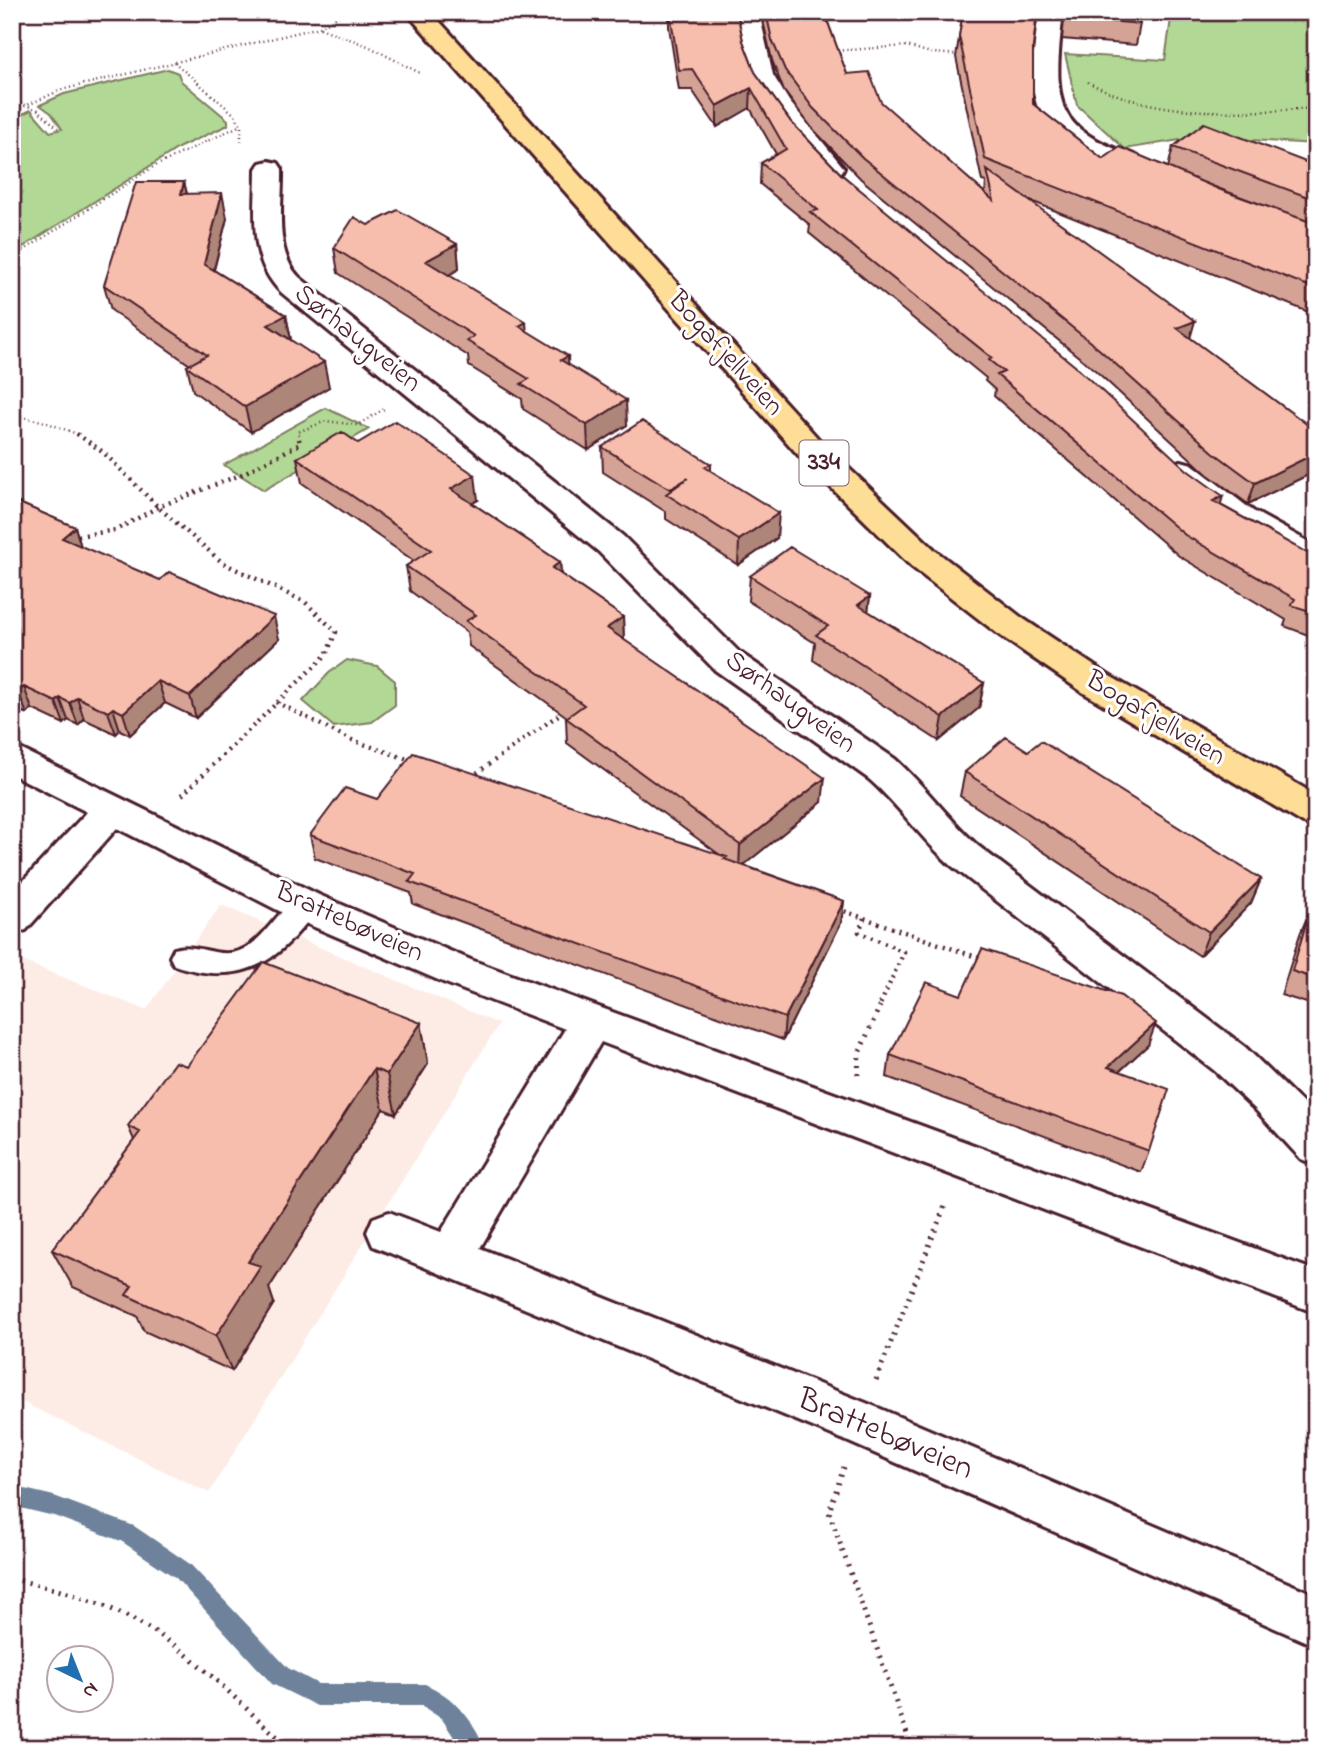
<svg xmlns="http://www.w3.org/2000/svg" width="1328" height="1760" font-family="'Indie Flower',sans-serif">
<rect width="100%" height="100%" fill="#fff"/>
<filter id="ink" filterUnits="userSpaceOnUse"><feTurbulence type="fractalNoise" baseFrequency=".0143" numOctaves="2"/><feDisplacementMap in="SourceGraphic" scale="14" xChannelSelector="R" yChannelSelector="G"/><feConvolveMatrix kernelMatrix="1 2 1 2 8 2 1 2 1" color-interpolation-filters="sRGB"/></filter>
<g filter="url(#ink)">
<path fill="#fdece6" d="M221 905 499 1024 209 1493 12 1397V957L146 1010Z"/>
<path fill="#b1d895" stroke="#7e7c60" stroke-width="2" d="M1172 12H1316V144L1198 137 1125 149 1077 105 1065 54 1165 60Z
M168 69 178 73 181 81 228 120V125L180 147 12 254V119L31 110 50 132 62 129 51 113 40 105 64 94Z
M326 408 369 429 264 490 224 465Z
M347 660 377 666 395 681V705L372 722 334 727 303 701 329 673Z"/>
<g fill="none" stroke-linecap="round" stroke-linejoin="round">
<path fill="#6e839b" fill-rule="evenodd" d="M12 1486 54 1496 134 1526 190 1564 288 1668 318 1684H425C453 1696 473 1719 485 1748H461L442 1719 422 1706H317L272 1684 176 1578 121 1541 54 1516 12 1506Z"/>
<defs>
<path id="service" d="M305 896 314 899 318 906C312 917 303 927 294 937 260 975 222 981 174 965L170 957 174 949C196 942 217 959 239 951 267 941 278 904 305 896Z"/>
<path id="minor" d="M735 12H759L773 75 789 101 844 168 840 174H822L769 109 749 75Z
M1039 12H1063C1049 128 1062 129 1167 169L1171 175 1167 181C1149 185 1128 173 1111 166 1023 131 1028 96 1039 12Z
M269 161 278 163 282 169C283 202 273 251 299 277L623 536 739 652 895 759C925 786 948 819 978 846L1245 1047 1316 1116V1165L1301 1159 1255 1109 1215 1071 952 866C921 839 899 805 869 779L715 670 599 552 282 293C247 259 256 214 256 169L260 163Z
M1181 461 1192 464 1253 511 1316 546V572L1304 569 1231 525 1170 478 1165 471 1170 464Z
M12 745 319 895 471 960 1316 1271V1313L601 1042 480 1248 876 1407 1316 1595V1646L842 1439 373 1246 367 1232 373 1218 389 1212 441 1232 565 1029 443 982 291 917 117 828 26 930 12 934V893L87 812 12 774Z"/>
<path id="primary" d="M406 12H431L823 444 936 551 1022 618 1108 675 1316 795V827L1303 823 1084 693 998 634 912 567 801 458Z"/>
</defs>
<use href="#service" stroke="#4a1f2b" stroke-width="6"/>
<use href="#minor" stroke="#4a1f2b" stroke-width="6"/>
<use href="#primary" stroke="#4a1f2b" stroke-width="6"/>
<path stroke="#4a1f2b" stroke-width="2.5" stroke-dasharray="1 3.5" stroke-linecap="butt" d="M476 12 480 22
M320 28 368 46 420 73
M833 51 907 46 931 53 963 55
M174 62 235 115 241 125V144
M1088 82C1157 119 1240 113 1316 108
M12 100 38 110 60 130
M12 112 61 90 320 27 345 12
M12 258 153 167 241 125
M12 415 42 421 80 435
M299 435 298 432 326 421 357 425 384 409"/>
<path stroke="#4a1f2b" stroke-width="4.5" stroke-dasharray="2 5" stroke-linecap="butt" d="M77 434 103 452 158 507 223 563 305 602 336 632 326 655 179 798
M78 536 116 530 158 507 240 475 300 444 298 434
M276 702 349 739 413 761
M471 777 564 711
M838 909 982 959
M864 918 859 932 904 952 879 1007"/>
<path stroke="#4a1f2b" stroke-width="5" stroke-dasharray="2 6" stroke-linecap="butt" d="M858 1075 859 1053 880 1006
M876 1380 946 1203
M844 1467 829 1512 912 1748
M12 1579C61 1589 109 1604 152 1630 203 1662 244 1709 290 1748
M600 1748 638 1739 656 1748"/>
<use href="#service" fill="#fff" fill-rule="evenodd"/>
<use href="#minor" fill="#fff" fill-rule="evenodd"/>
<use href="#primary" fill="#fedd96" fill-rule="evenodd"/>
</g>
<path fill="#d4a395" stroke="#4a1f2b" stroke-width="2" fill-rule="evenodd" d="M669 12H737L743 41 755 72 791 122 841 174 1221 505 1316 558V638L1284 626 1286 620 1179 556 994 396 995 390 985 381 986 378 809 233 810 225 760 184 761 163 776 154 750 108 717 127 692 90H679L669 27Z
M761 12H824L847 74 985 193 986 182 982 181 956 57 963 12 1033 47V104L1103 159 1168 168 1173 147 1316 166V315L1026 199 1190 338 1316 431V471L1248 504 1207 474 1096 371 861 179 812 128 784 91 772 60ZM1196 180 1268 207 1221 190Z
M1065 12H1140V24L1136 45 1062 39Z
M184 182 187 194 227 218 214 270 286 315 291 340 329 387 251 432 193 391 187 366 190 365 111 310 104 285Z
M368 225 457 244 459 269 449 275 527 331 569 365 627 425 588 450 523 409 522 399 469 366 468 356 338 273 334 248Z
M358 443 478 500 472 503 560 562 561 574 623 617 624 640 822 802 743 865 844 901 841 923 783 1040 413 904 411 893 315 858 310 835 377 799 720 855 567 743 566 718 567 717 469 646 467 632 410 591 406 566 414 561 302 483 297 458Z
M602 447 711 464V471L777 538 738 565 666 519V512L603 472Z
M12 500 75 527 81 547 279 639 196 718 165 703 130 735 120 730 116 734 84 719 78 725 68 720 64 724 32 709 27 714 18 709 12 713Z
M750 576 870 596 868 611 984 683 979 708 939 741 813 660 815 643 748 601Z
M1028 751 1261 879 1251 903 1200 956 960 796 965 772Z
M1310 910 1316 914V1006L1281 995 1300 934Z
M961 995 1148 1045 1120 1071 1149 1151 1141 1172 887 1077 890 1055Z
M421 1023 428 1064 396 1114 383 1109 269 1288 274 1303 232 1371 144 1331 137 1316 73 1287 52 1250 134 1140 128 1126 187 1066Z"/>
<path fill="#ad8579" stroke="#4a1f2b" stroke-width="2" d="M751 88 750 108 717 127V106Z
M184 182 190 206 181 194Z
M222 193 227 218 209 288 204 264Z
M457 244 459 269 429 286 426 261Z
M286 315 291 340 268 325Z
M1195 321 1189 342 1177 328Z
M526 322 528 347 519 326Z
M568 356 569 381 561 360Z
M324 362 329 387 251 432 245 407Z
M626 400 627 425 588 450 587 425Z
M1316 453V471L1248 504 1255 483Z
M475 475 478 500 454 514 451 489Z
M1223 496 1217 518 1213 501Z
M779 513 777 538 738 565 739 540Z
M75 527 82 550 62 538Z
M560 562 562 587 552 568Z
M870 596 867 621 858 605Z
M274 616 279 639 196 718 190 696Z
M623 617 624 642 607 628Z
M158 681 165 703 130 735 123 713Z
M984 683 979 708 939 741 943 717Z
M24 687 32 709 27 714 18 691Z
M12 695 18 709 13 713 12 712Z
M77 697 84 719 78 725 70 703Z
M60 698 68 720 64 724 56 702Z
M113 708 120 730 116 734 108 712Z
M825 778 822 802 739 869 740 845Z
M1261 879 1251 903 1200 956 1209 932Z
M844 901 841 923 783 1040 785 1018Z
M421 1023 428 1064 396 1114 387 1074Z
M1156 1023 1148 1045 1100 1089 1108 1067Z
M374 1069 383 1109 269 1288 274 1303 232 1371 216 1336 248 1262Z"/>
<path fill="#f7bead" stroke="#4a1f2b" stroke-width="2" d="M670 12H737L743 41 755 72 791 122 841 174 1075 366 1187 470 1223 496 1213 501 1316 558V613L1291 605 1295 599 1185 535 997 375 1004 372 989 360 992 358 810 212 818 210 761 163 786 149 751 88 717 106 692 69 679 70Z
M766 12H824L847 74 869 72 881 102 994 201 987 170 1195 321 1177 328 1316 431V453L1255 483 1213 452 1100 350 863 158 813 108 785 70 772 40Z
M963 12H1037L1033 47V104L1103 159 1120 147 1221 190 1316 224V289L985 159 959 36Z
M1066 12H1140V24L1066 17Z
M1204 123 1316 166V200L1173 147Z
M136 182H184L181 194 222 193 204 264 286 315 268 325 324 362 245 407 187 366 207 355 104 285Z
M398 210 457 244 426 261 526 322 519 326 568 356 561 360 626 400 587 425 521 384 529 379 467 341 474 336 334 248 354 217 368 225Z
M395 421 475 475 451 489 560 562 552 568 623 617 607 628 825 778 740 845 566 718 584 705 466 621 476 615 406 566 431 550 297 458 342 432 358 443Z
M642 421 711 464 705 467 779 513 739 540 666 494 688 478 670 489 602 447Z
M12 500 75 527 62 538 160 580 169 572 274 616 190 696 158 681 123 713 113 708 108 712 77 697 70 703 60 698 56 702 24 687 18 691 12 688Z
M790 547 870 596 858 605 984 683 943 717 816 635 828 626 750 576Z
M1006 737 1028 751 1041 741 1261 879 1209 932 965 772Z
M413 753 727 857 724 859 844 901 785 1018 409 882 415 874 310 835 345 788 377 799Z
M1310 910 1316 914V979L1292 971Z
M982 949 1121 996 1156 1023 1108 1067 1169 1089 1149 1151 890 1055 926 982 961 995Z
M263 962 421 1023 387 1074 374 1069 248 1262 261 1266 216 1336 126 1295 132 1286 52 1250 140 1132 128 1126 175 1062 187 1066Z"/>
</g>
<g text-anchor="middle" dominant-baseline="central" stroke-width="6" stroke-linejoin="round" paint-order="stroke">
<rect fill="#fff" stroke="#80626b" stroke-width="2" x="799.5" y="440.5" width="49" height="45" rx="5"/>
<g font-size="26" font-weight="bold" fill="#4a1f2b">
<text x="824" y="463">334</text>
</g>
<g font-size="28" fill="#4a1f2b" stroke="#fff">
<text transform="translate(357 339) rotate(39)">Sørhaugveien</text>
<text transform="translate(725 354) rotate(48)">Bogafjellveien</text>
<text transform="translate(790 703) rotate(36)">Sørhaugveien</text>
<text transform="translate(1155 719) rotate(31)">Bogafjellveien</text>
<text transform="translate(349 923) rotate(24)">Brattebøveien</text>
</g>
<g font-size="33" fill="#4a1f2b" stroke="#fff">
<text transform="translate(885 1435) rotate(23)">Brattebøveien</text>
</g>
</g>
<rect width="1328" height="1760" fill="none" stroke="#fff" stroke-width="42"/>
<rect x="21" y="21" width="1286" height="1718" fill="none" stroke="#4a1f2b" stroke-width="2.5" filter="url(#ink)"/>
<g transform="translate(80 1679) rotate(137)"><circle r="33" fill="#ffffff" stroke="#b7a5aa" stroke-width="2"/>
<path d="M0-5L12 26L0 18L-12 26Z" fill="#1f6fb2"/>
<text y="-10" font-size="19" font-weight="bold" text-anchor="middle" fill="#4a1f2b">N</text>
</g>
</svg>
